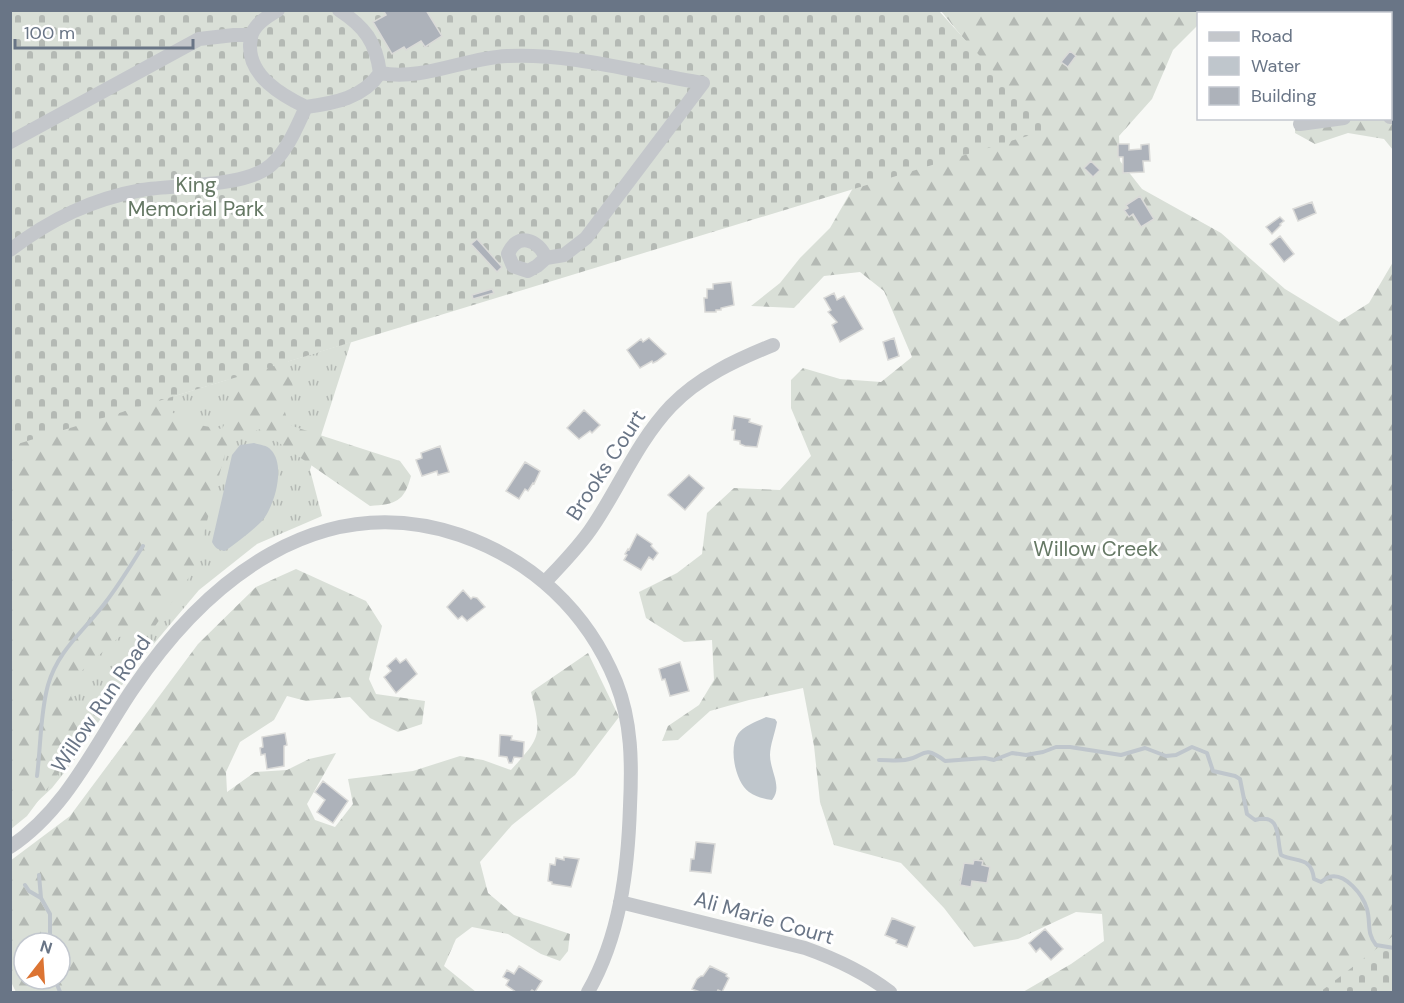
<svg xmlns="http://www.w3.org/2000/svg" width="1404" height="1003" font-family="'DM Sans',sans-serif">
<defs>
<pattern id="grass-tufts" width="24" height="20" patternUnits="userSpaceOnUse" patternTransform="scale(1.5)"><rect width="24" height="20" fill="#d9dfd7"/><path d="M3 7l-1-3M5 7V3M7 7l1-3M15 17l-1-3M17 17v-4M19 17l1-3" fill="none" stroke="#b4b9b4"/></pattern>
<pattern id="forest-firs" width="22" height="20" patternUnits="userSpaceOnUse" patternTransform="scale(1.5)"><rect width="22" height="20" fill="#d9dfd7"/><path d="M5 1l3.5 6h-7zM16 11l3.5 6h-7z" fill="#b4b9b4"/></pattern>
<pattern id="cemetery-stones" width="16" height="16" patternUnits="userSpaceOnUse" patternTransform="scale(1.5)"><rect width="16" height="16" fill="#d9dfd7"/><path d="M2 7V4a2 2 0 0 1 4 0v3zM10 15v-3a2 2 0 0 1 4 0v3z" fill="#b4b9b4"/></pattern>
</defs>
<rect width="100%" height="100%" fill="#f8f9f6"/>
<path fill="url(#grass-tufts)" d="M351 342 310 470 322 516 257 544 199 590 131 671 75 759 52 788 11 826V446Z"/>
<path fill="url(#forest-firs)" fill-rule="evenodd" d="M941 11H1213L1210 13 1198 14V25L1173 50 1152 99 1119 136 1120 161 1142 189 1221 233 1285 289 1339 322 1369 303 1393 262V992H1023L1071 964 1104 941 1102 914 1076 912 1018 939 974 947 944 908 901 863 834 845 820 802 814 746 803 688 749 700 710 711 678 740 662 741 668 726 699 705 714 680 712 640 684 642 646 618 639 592 677 573 702 554 707 513 734 488 780 490 811 456 791 408V380L803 368 840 379 881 382 912 357 884 291 860 272 824 276 794 308 751 306 780 283 800 258 830 228 853 188 1037 128Z
M1342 11H1393V150L1384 139 1348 133 1315 144 1295 133 1296 119 1390 118V14L1344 13Z
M177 351 172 412 187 423 222 429 230 413 227 358 287 356 294 392 284 409 289 425 400 461 411 476C404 502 396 504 370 506L259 429 227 446 194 570 151 632 119 637 75 677 71 696 86 730 78 747 27 816 11 829V430Z
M296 569 366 601 382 626 369 679 376 694 425 701 422 724 398 732 370 718 350 697 306 701 287 696 274 720 240 742 226 772 227 792 255 772 287 770 309 759 336 753 307 804 315 820 335 827 353 804 348 779 413 771 460 756 483 760 511 770C541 737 542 736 531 692L588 653 619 717 575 775 512 825 480 862 488 893 514 915 570 934 568 951 560 961 541 954 508 934 472 927 456 939 444 966 476 992H16L10 980V861L70 816 198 644 256 587ZM24 943H60V979H24Z"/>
<path fill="url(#cemetery-stones)" d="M11 11H939L1047 130 11 446Z
M1393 936V992H1320Z"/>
<path fill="#bfc6cc" d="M254 443C260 445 267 445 271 450 286 465 275 506 262 521 251 532 237 542 225 551 218 550 215 548 212 542L232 455 240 445Z
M766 717 775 719 777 722C775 733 770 745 770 755 770 771 783 787 772 800 764 799 756 797 749 792 736 783 728 749 738 734 743 726 758 721 766 717Z"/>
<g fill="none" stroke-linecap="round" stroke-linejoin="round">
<path stroke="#bfc6cc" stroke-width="4" d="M879 760C888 760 897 761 905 760 925 758 921 743 945 761L985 758 994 760 1012 753 1026 755 1043 752 1056 747H1070L1121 755 1145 748 1166 756 1176 755 1192 747 1207 753 1213 771 1235 776 1240 779 1247 814 1255 820C1282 813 1276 837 1281 855 1298 863 1311 856 1314 879L1321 882C1323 881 1326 878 1329 877 1345 872 1363 895 1367 909 1371 923 1366 932 1376 945L1394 948
M37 776C41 745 40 714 48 685 58 650 84 631 105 603 119 585 131 565 143 546
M39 875 41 898 50 914V934L47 943
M25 885 29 891 41 898
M55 979 60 992"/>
</g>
<path fill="#adb2ba" stroke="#dadad8" stroke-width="1.5" d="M383 10H426L442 36 425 47 421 41 406 50 404 47 392 54 373 22 386 15Z
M1070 51 1076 56 1068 67 1061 62Z
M1118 144H1129V150L1141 149V145L1149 144 1150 161H1143L1144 172 1123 173V157H1118Z
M1091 161 1100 170 1093 177 1084 168Z
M1140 196 1154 219 1141 227 1133 214 1129 217 1124 210 1128 208 1126 205Z
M1312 202 1316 213 1298 221 1293 209Z
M1280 217 1284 221 1280 224 1281 225 1272 234 1266 227Z
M1280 236 1294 254 1284 262 1270 244Z
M477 239 502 267 497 272 471 244Z
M731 282 734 305 721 308V310H716V312H705L704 298H707V289H713V284Z
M492 289 494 293 473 299 472 295Z
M834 293 837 300 844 296 863 329 840 342 832 325 837 322 828 312 831 310 824 298Z
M649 338 666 354 657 361 653 363 652 361 640 368 627 350 641 339 643 342Z
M894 338 899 356 888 360 883 342Z
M584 410 600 425 592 433 590 431 579 439 567 428Z
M734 416 750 419 749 422 762 426 757 447 745 446 740 444V441L734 440 735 430H732Z
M440 446 449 472 438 475 437 471 422 476 416 460 422 458 421 453Z
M525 462 540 471 534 484 533 483 528 491 525 489 519 499 506 491Z
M689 475 704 488 685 510 668 495Z
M637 534 652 544 651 546 658 553 653 560 649 557 641 570 624 560 627 555 625 554 628 549 629 550Z
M463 590 471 599 473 597 477 598 485 607 467 621 462 616 458 619 447 607Z
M396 658 400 663 406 659 417 674 396 693 384 677 391 671 387 666Z
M680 662 689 691 670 696 665 679 662 680 659 669Z
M285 733 287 745 284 746V766L267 769 265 754 261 755 260 748 263 747 262 737Z
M500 735 512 736 511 740 524 742 523 758 514 757 512 763H509L507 757 499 756Z
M323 781 348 801 333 823 317 812 325 800 315 792Z
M696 842 715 844 711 873 690 871 691 859H694Z
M564 857 579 859 571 887 552 884V882L548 881 550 864 555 865 556 858 564 860Z
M974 860 983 861 982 865 990 867 987 883 972 881 971 887 960 885 964 863 973 864Z
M892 918 915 927 907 947 896 943 897 940 885 935Z
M1045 929 1063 949 1051 960 1040 948 1036 952 1029 943Z
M519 966 542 981 535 992 532 990 530 992H516L506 985 509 980 503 977 507 970 514 974Z
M710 966 727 974 726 976 729 978 722 992 718 990 717 992H700L692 989 697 979 701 976H703Z"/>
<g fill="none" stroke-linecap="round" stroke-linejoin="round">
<path stroke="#c4c7cb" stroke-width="14" d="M278 10C270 15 261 20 256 27 251 33 251 37 250 45 249 76 281 95 306 107
M339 10C365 27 376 42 380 73 424 81 464 58 507 56 573 53 639 73 703 83L586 238 564 255 546 258 537 266 528 271 513 266 508 254C517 232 538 239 546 258
M1390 117H1394
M1300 124 1344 118
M10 142 199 39 234 35H251
M10 250C51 219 92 199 142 190 176 184 245 188 271 165 288 150 297 126 306 107 335 103 363 98 380 73
M545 582C562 564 580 546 593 526 620 486 637 442 671 406 699 377 736 360 773 345
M10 847C67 809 95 745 132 690 206 580 319 488 460 535 532 560 587 611 616 682 632 722 632 764 630 806 628 870 620 936 588 992
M620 902 805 948C836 959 864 972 890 992"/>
</g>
<g text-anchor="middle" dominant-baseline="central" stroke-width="6" stroke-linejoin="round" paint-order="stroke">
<g font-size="21" fill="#657864" stroke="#fff">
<text x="196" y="185">King<tspan x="196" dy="24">Memorial Park</tspan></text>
<text x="1096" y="549">Willow Creek</text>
</g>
<g font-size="21" fill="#697586" stroke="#fff">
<text transform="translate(606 465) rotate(-57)">Brooks Court</text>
<text transform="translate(101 704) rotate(-56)">Willow Run Road</text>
<text transform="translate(764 918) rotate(16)">Ali Marie Court</text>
</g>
</g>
<rect width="1404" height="1003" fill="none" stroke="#697586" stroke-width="24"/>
<rect x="1197" y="12" width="195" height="108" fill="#ffffff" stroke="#c3c8cf" stroke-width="1.5"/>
<rect x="1209" y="32" width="30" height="9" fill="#c4c7cb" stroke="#c3c8cf" stroke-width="1.5"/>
<text x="1251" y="42" font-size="18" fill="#697586">Road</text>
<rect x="1209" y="57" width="30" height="18" fill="#bfc6cc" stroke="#c3c8cf" stroke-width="1.5"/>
<text x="1251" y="72" font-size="18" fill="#697586">Water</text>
<rect x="1209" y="87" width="30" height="18" fill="#adb2ba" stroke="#c3c8cf" stroke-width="1.5"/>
<text x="1251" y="102" font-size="18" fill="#697586">Building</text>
<g transform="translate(42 961) rotate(17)"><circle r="28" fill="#ffffff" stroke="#c3c8cf" stroke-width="1.5"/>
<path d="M0-4.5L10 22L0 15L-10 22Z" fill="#dc7433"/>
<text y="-9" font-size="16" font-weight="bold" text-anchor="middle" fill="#697586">N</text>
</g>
<path d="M15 39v9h178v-9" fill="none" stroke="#697586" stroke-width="3"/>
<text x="24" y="39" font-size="18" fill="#697586" stroke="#ffffff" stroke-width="4.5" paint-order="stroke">100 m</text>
</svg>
